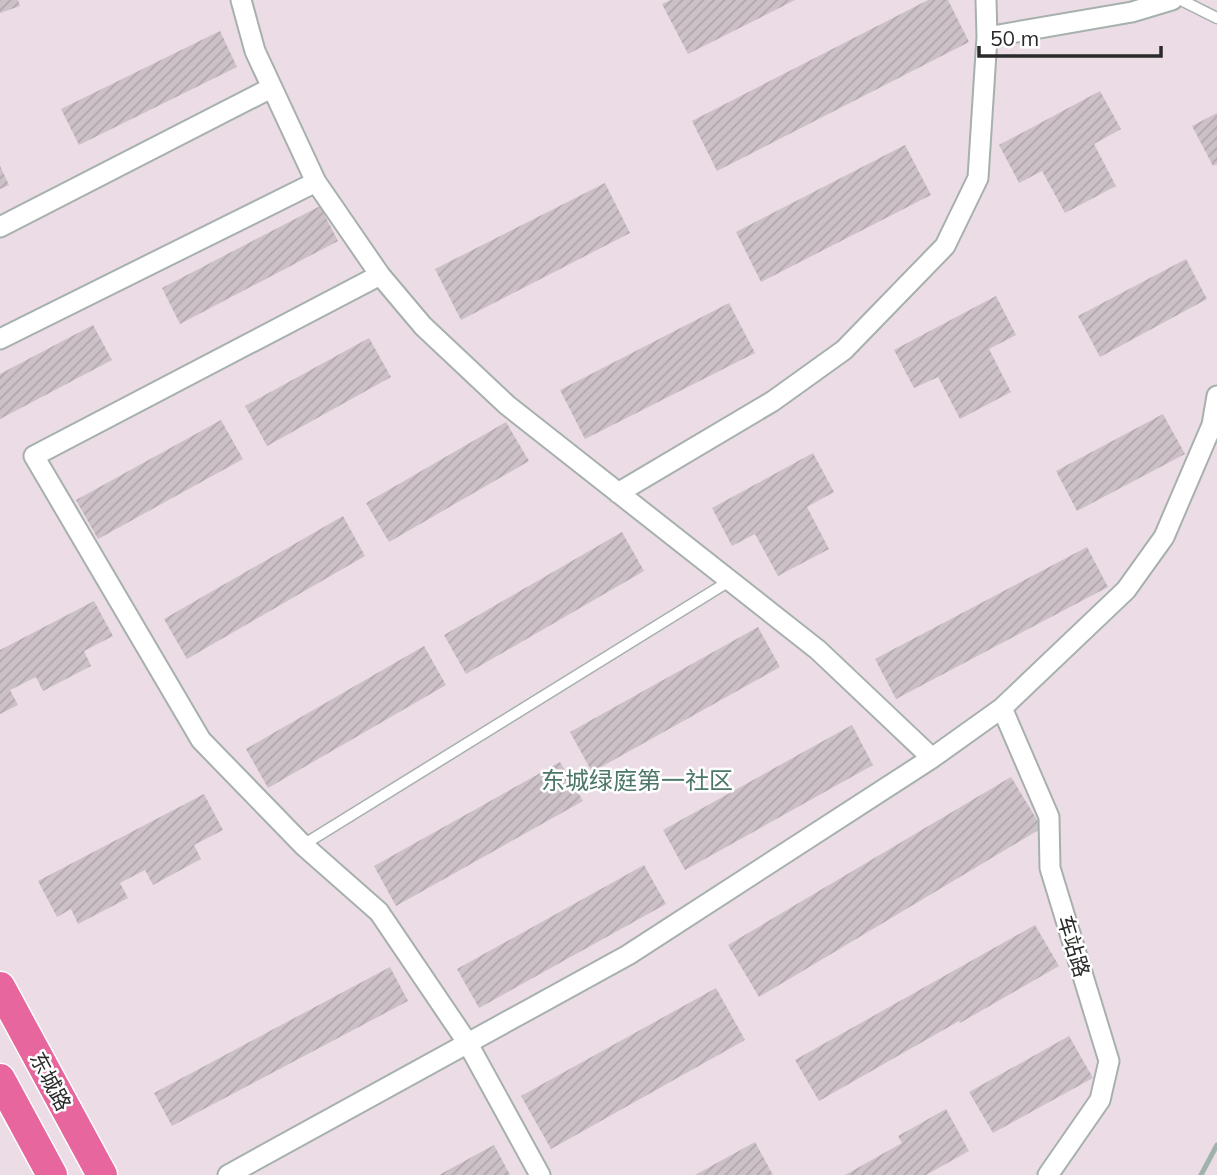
<svg xmlns="http://www.w3.org/2000/svg" width="1217" height="1175" font-family="Mulish,'Noto Sans SC',sans-serif">
<defs>
<pattern id="building-hatch" width="6" height="6" patternUnits="userSpaceOnUse" patternTransform="scale(1.75)"><rect width="6" height="6" fill="#cdc1c8"/><path d="M-1 1l2-2M0 6l6-6M5 7l2-2" fill="none" stroke="#b0a6ac"/></pattern>
</defs>
<rect width="100%" height="100%" fill="#ebdce5"/>
<path fill="url(#building-hatch)" d="M0 0H18L20 6 0 13Z
M671 0H795L688 54 662 4Z
M928 0H948L969 42 717 171 692 121Z
M220 31 237 67 79 145 61 109Z
M1100 91 1121 129 1094 144 1116 186 1065 213 1042 171 1019 183 999 145Z
M1217 113V164L1213 166 1192 126Z
M905 145 931 195 761 282 736 232Z
M0 166 9 185 0 189Z
M605 183 630 233 461 320 435 269Z
M320 206 338 241 180 324 162 288Z
M1186 259 1207 299 1100 357 1078 316Z
M996 296 1016 335 989 349 1011 392 960 419 938 377 914 388 894 350Z
M729 303 755 353 585 439 560 390Z
M93 325 112 360 0 419V374Z
M369 338 391 377 267 446 245 406Z
M1163 414 1185 454 1077 511 1056 471Z
M221 420 243 459 98 539 76 500Z
M506 422 529 461 389 542 366 503Z
M813 453 834 492 807 507 829 549 778 576 755 534 732 546 712 508Z
M343 516 365 556 187 659 164 619Z
M622 532 644 571 466 674 444 635Z
M1087 547 1108 587 896 699 875 659Z
M94 601 113 636 84 651 91 666 43 691 36 677 10 690 18 705 0 714V650Z
M758 627 780 667 592 772 570 732Z
M424 646 446 685 268 788 246 749Z
M852 725 873 765 685 870 663 830Z
M560 762 583 801 396 906 374 866Z
M1011 777 1042 828 759 997 728 945Z
M204 794 223 830 194 845 201 859 153 885 145 870 120 883 128 898 78 924 71 909 57 917 38 881Z
M644 865 666 904 479 1008 457 969Z
M1035 925 1059 966 960 1023 959 1021 819 1101 795 1060Z
M390 967 408 1001 172 1126 154 1093Z
M716 988 745 1040 551 1149 521 1096Z
M1069 1036 1093 1078 993 1133 969 1092Z
M946 1109 969 1151 926 1175H845L902 1143 898 1136Z
M755 1142 773 1175H695Z
M494 1145 510 1175H439Z"/>
<g fill="none" stroke-linecap="round" stroke-linejoin="round">
<defs>
<path id="lane" d="M1181 0 1217 18
M303 845 731 580"/>
<path id="street" d="M241 0 255 51 316 182 380 275 423 326 507 405 818 650 932 758
M987 37 1132 12 1172 0
M0 227 271 88
M380 275 34 456 201 740 303 845 379 912 467 1042 540 1175
M0 339 316 182
M618 493 773 401 844 350 945 246 978 178 987 37 986 0
M1002 708 1049 817 1050 868 1109 1061 1100 1100 1048 1175
M228 1175 628 955 932 758 1002 708 1126 590 1164 537 1212 425 1217 396"/>
<path id="primary" d="M0 987 102 1175
M0 1079 52 1175"/>
</defs>
<use href="#lane" stroke="#a6b1ad" stroke-width="13"/>
<use href="#street" stroke="#a6b1ad" stroke-width="23"/>
<use href="#primary" stroke="#fff" stroke-width="33"/>
<use href="#lane" stroke="#fff" stroke-width="10"/>
<use href="#street" stroke="#fff" stroke-width="19"/>
<use href="#primary" stroke="#e6669d" stroke-width="30"/>
<path stroke="#a0b2ac" stroke-width="5" d="M1201 1175 1217 1145"/>
</g>
<g text-anchor="middle" dominant-baseline="central" stroke-width="5" stroke-linejoin="round" paint-order="stroke">
<g font-size="21" fill="#2a2a2a" stroke="#fff">
<text transform="translate(1074 946) rotate(73)">车站路</text>
<text transform="translate(51 1081) rotate(62)">东城路</text>
</g>
<g font-size="24" fill="#4d7767" stroke="#fff">
<text x="637" y="780">东城绿庭第一社区</text>
</g>
</g>
<path d="M979 46v10h182v-10" fill="none" stroke="#2a2a2a" stroke-width="3.5"/>
<text x="990" y="46" font-size="21" fill="#2a2a2a" stroke="#ffffff" stroke-width="5" paint-order="stroke">50 m</text>
</svg>
